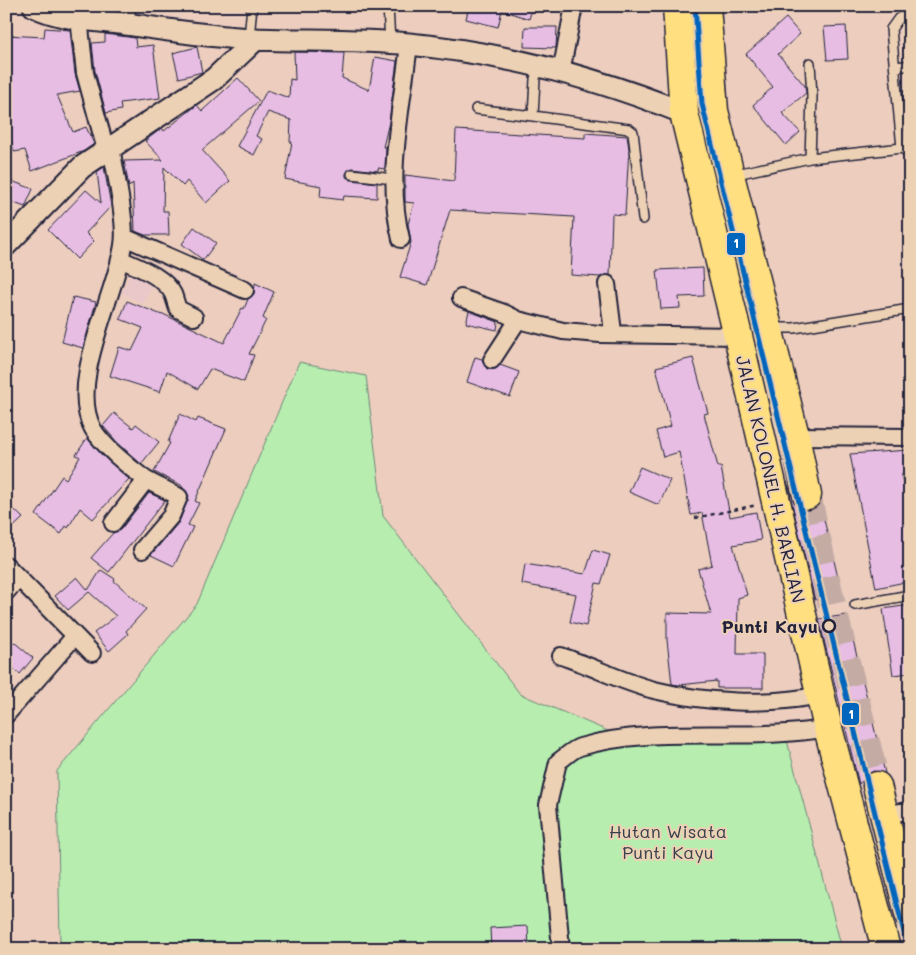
<svg xmlns="http://www.w3.org/2000/svg" width="916" height="955" font-family="Mali,sans-serif">
<rect width="100%" height="100%" fill="#eccdbe"/>
<filter id="ink" filterUnits="userSpaceOnUse"><feTurbulence type="fractalNoise" baseFrequency=".02" numOctaves="2"/><feDisplacementMap in="SourceGraphic" scale="10" xChannelSelector="R" yChannelSelector="G"/><feConvolveMatrix kernelMatrix="1 2 1 2 8 2 1 2 1" color-interpolation-filters="sRGB"/></filter>
<g filter="url(#ink)">
<path fill="#eac8c9" d="M133 269 155 280 143 304 121 293Z"/>
<path fill="#b7eeb0" stroke="#6c8876" d="M299 362 366 376 383 516 520 694 608 731 786 737 842 949H55L60 943 57 771 197 604Z"/>
<path fill="#e7bde4" stroke="#22223b" d="M469 6H533L529 19 502 10 498 27 466 19Z
M786 18 800 34 778 54 805 86 806 93 782 113 800 132 786 145 753 105 773 87 746 54Z
M846 26 848 59 827 60 824 27Z
M525 27H557L556 48 524 47Z
M45 28 70 30 75 74 80 91 57 95 73 132 86 127 94 144 84 151 32 171 25 150 14 152 10 134 6 135V35L44 37Z
M105 34 135 38 136 47 153 45 160 98 120 103 121 110 106 113 95 71 92 43 105 42Z
M197 47 202 72 179 78 173 53Z
M294 52 344 53 342 78 369 90 375 57 397 61 389 122 383 147H386L385 169 378 168V171L352 168 346 173V177L351 180 377 183V198L344 196 343 200 320 197 321 186 285 179 292 142H290L291 120 268 112 256 136 262 139 254 155 237 146 267 90 289 98 290 79 295 80Z
M238 78 259 101 202 150 230 181 206 203 187 181 183 186 164 167 163 211H168L169 235H145L135 231 133 183 129 187 124 161 163 160 145 141 162 128 164 131 197 105 202 111Z
M456 130 585 138V133L627 136 629 149 625 215 612 214 610 275 600 277 571 275 574 217 450 210 427 285 400 277 411 242 408 224 414 203 405 202V175L454 181Z
M104 167 111 206 86 233 94 241 77 259 48 230 86 190 101 203 97 172Z
M6 179 33 189 25 207 6 200Z
M194 227 216 243 203 260 182 244Z
M703 268 704 296 679 297 680 308 661 309 657 270Z
M255 283 274 292 263 318 266 320 249 354 254 355 244 382 210 369 198 389 167 371 160 392 110 376 119 347 132 351 143 328 120 319 127 301 162 315 163 314 224 343 242 308 244 309 248 299 254 294Z
M73 297 96 302 83 348 62 342Z
M469 311 498 322 497 330 466 323Z
M475 357 482 359 487 369H496L500 365 519 372 510 397 467 382Z
M693 358 708 413 704 414 718 467H721L730 517 756 512 761 540 733 545 747 595 738 598 737 654H763V688H717V681L679 685 672 684 667 640V613L711 614 698 569 712 565 702 513 691 515 679 452 663 457 656 431 671 426 656 367Z
M114 413 133 428 136 424 159 442 141 464 117 442 103 426Z
M180 414 196 422 198 418 226 429 195 501 199 503 188 525 193 527 174 566 151 555 179 522 189 496 181 485 154 472 170 443 168 442Z
M87 438 103 456 129 479 93 519 80 508 68 528 66 526 61 534 36 515 62 476 66 479 80 457 76 455Z
M910 450V475H901L910 516V581L876 588 850 454Z
M640 467 670 480 659 505 629 492Z
M787 482 796 506 803 510H810L820 503 842 594 815 600Z
M149 493 165 500 109 572 91 558 113 533 121 529Z
M6 502 23 518 6 534Z
M593 550 610 555 601 584 596 583 586 626 570 622 576 594 522 584 525 564 585 574Z
M101 570 115 579 114 581 146 609 126 631 128 634 109 651 94 633 116 616 89 592 68 610 55 596 77 577 88 590Z
M910 605V673L893 675 883 609Z
M847 615 885 773 873 771 859 784 819 619Z
M14 642 33 658 20 674 6 663V651Z
M528 926 529 949H491L490 928Z"/>
<g fill="none" stroke-linecap="round" stroke-linejoin="round">
<path stroke="#c4aba4" stroke-width="28" stroke-dasharray="28 14" stroke-linecap="butt" d="M807 495 833 610 877 786"/>
<defs>
<path id="service" d="M388 6 390 43
M130 24V6
M249 38 252 6
M810 63 812 96 810 158
M897 67 910 65
M476 109 533 116 535 79 538 67
M533 116 629 129 633 132 643 219
M902 148 891 29 899 18 910 15
M352 174 393 179
M732 175 810 158 902 148 910 154
M771 328H794L910 309
M855 605 910 595"/>
<path id="minor" d="M79 18 85 73 106 150
M561 72 574 6
M111 147C115 172 127 222 123 245 116 295 67 382 93 429 102 445 130 468 145 479 156 486 168 490 179 497L171 516 142 550
M124 237 245 290
M401 239C385 176 402 108 409 44
M120 259C137 267 164 276 173 294 175 299 176 304 178 309L194 317
M607 284 613 332
M461 298 504 313 518 320
M492 360 518 320 563 331 600 334 738 336
M795 436 910 437
M113 523 146 480
M6 565 92 653
M6 592 19 578
M561 656C592 666 622 682 654 690 707 703 766 706 820 695
M6 715 74 637
M884 814 910 811
M561 949 548 805 558 762C565 757 573 749 580 747 657 724 748 743 828 728"/>
<path id="tertiary" d="M34 6C62 20 96 20 126 24 169 30 211 37 254 39 306 41 358 39 409 44 503 53 597 78 684 113
M6 245 82 167 214 79 256 39"/>
<path id="trunk" d="M677 6 684 113 738 336 828 728 886 949
M706 6 714 111 795 436 807 495
M877 786 910 917"/>
</defs>
<use href="#service" stroke="#22223b" stroke-width="12"/>
<use href="#minor" stroke="#22223b" stroke-width="20"/>
<use href="#tertiary" stroke="#22223b" stroke-width="25"/>
<use href="#trunk" stroke="#22223b" stroke-width="31"/>
<path stroke="#22223b" stroke-width="2.5" stroke-dasharray="4 4" stroke-linecap="butt" d="M695 518 757 505"/>
<use href="#service" stroke="#edd1b4" stroke-width="9"/>
<use href="#minor" stroke="#edd1b4" stroke-width="16"/>
<use href="#tertiary" stroke="#edd1b4" stroke-width="21"/>
<use href="#trunk" stroke="#ffdf80" stroke-width="28"/>
<defs>
<path id="rail-1" d="M695 6 702 104 908 949"/>
</defs>
<use href="#rail-1" stroke="#edd1b4" stroke-width="9"/>
<use href="#rail-1" stroke="#0065bd" stroke-width="5"/>
</g>
</g>
<circle fill="#edd1b4" stroke="#22223b" stroke-width="2.5" cx="829" cy="626" r="6"/>
<g text-anchor="middle" dominant-baseline="central" stroke-width="4" stroke-linejoin="round" paint-order="stroke">
<g font-size="18" fill="#22223b" stroke="#edd1b4">
<text transform="translate(771 479) rotate(77)">JALAN KOLONEL H. BARLIAN</text>
</g>
<g font-size="18" font-weight="bold" fill="#22223b" stroke="#edd1b4" text-anchor="end">
<text x="818" y="626">Punti Kayu</text>
</g>
<g font-size="18" fill="#38414d" stroke="#edd1b4">
<text x="668" y="831">Hutan Wisata<tspan x="668" dy="21">Punti Kayu</tspan></text>
</g>
</g>
<g stroke="#edd1b4" stroke-width="2">
<rect x="726" y="232" width="20" height="24" rx="5" fill="#0065bd"/>
<rect x="841" y="702" width="19" height="24" rx="5" fill="#0065bd"/>
</g>
<g font-size="14" text-anchor="middle" font-weight="bold" fill="#fff">
<text x="736" y="248">1</text>
<text x="851" y="719">1</text>
</g>
<rect width="916" height="955" fill="none" stroke="#edd1b4" stroke-width="25"/>
<rect x="12" y="12" width="891" height="930" fill="none" stroke="#22223b" stroke-width="2" filter="url(#ink)"/>
</svg>
